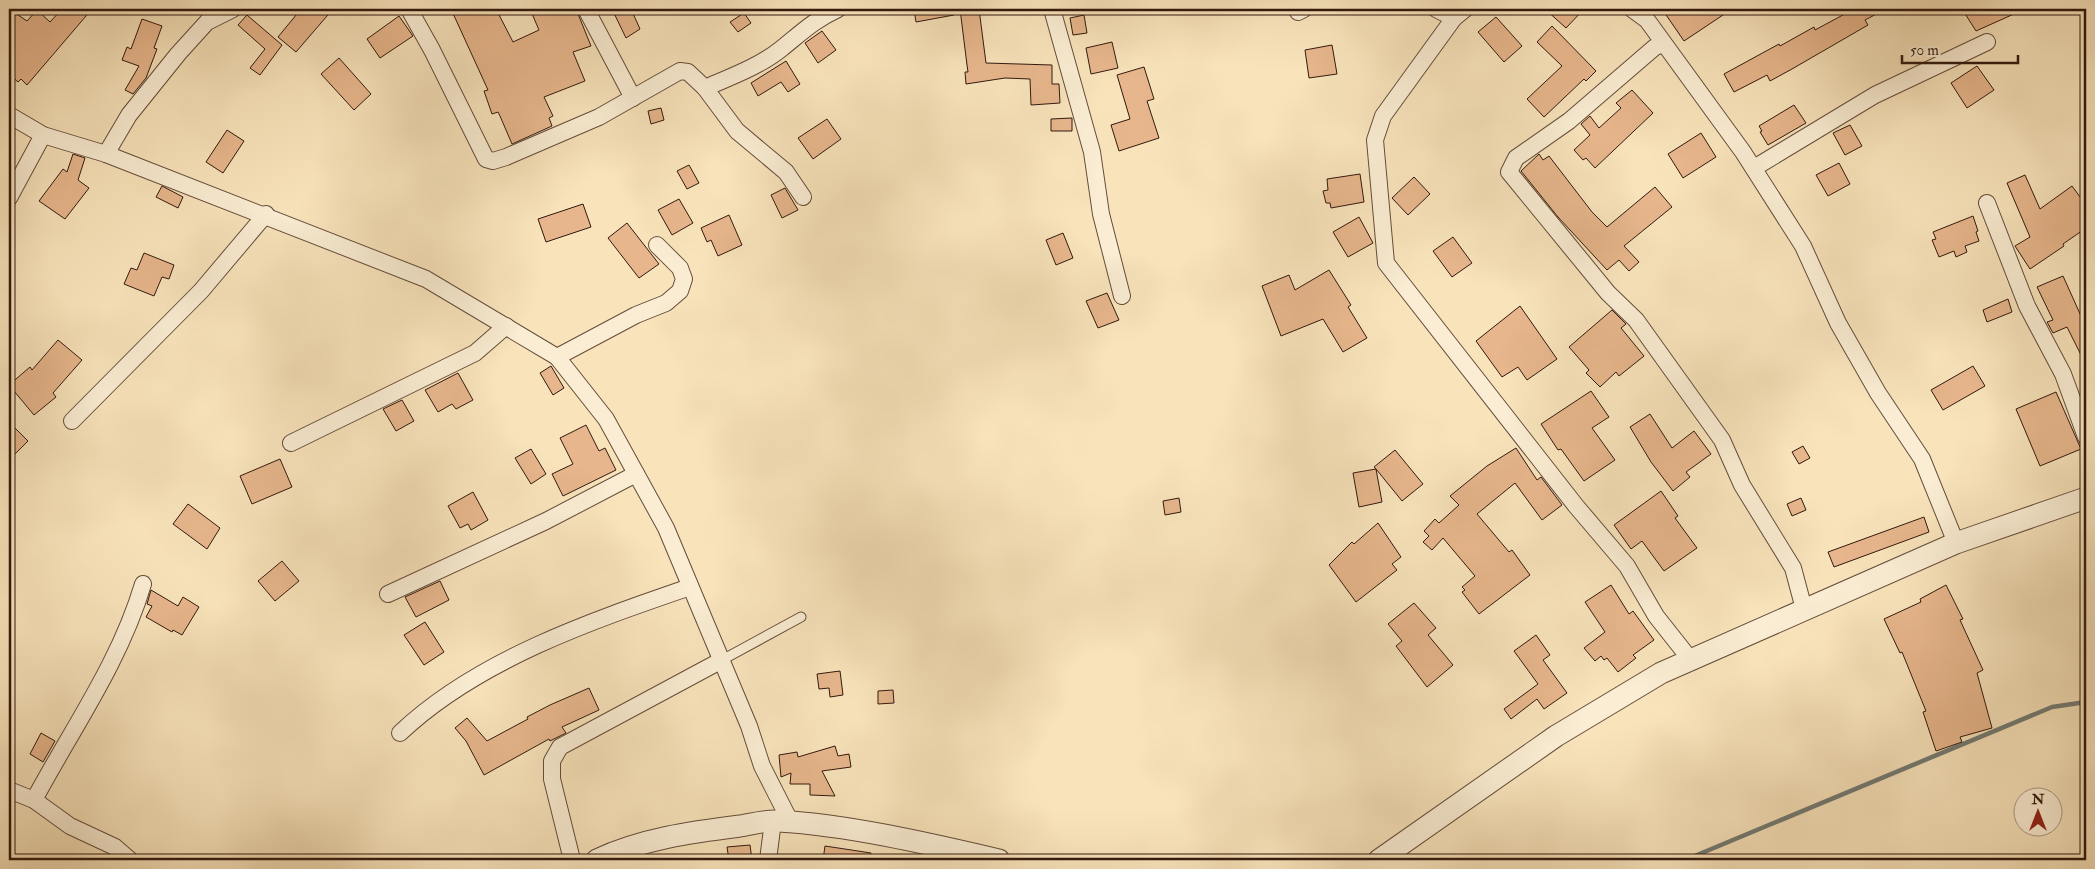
<svg xmlns="http://www.w3.org/2000/svg" width="2095" height="869" font-family="'IM FELL Double Pica',serif">
<style>
.lines{fill:none;stroke-linecap:round;stroke-linejoin:round}
.stream{stroke:#737b73;stroke-width:4.5}
.building{fill:#e7b68c;stroke:#32190f}
.service-casing{stroke:#644c3a;stroke-width:11}
.minor-casing{stroke:#644c3a;stroke-width:18}
.tertiary-casing{stroke:#644c3a;stroke-width:23}
.service{stroke:#faedd3;stroke-width:9}
.minor{stroke:#faedd3;stroke-width:16}
.tertiary{stroke:#faedd3;stroke-width:21}
</style>
<rect width="100%" height="100%" fill="#f8e3bb"/>
<filter id="stains"><feTurbulence type="fractalNoise" baseFrequency=".004" numOctaves="4"/><feColorMatrix values="0 0 0 0 .2 0 0 0 0 .09 0 0 0 0 .02 0 0 0 .5 -.17"/></filter>
<radialGradient id="worn" r=".72"><stop offset=".6" stop-color="#630" stop-opacity="0"/><stop offset="1" stop-color="#630" stop-opacity=".3"/></radialGradient>
<g class="lines">
<!-- stream -->
<polyline class="stream" points="1685,860 2052,707 2086,702"/>
</g>
<!-- building -->
<g class="building">
<polygon points="9,9 27,21 37,10 50,22 62,9 92,9 27,85 21,79 18,82 9,74"/>
<polygon points="301,9 333,9 296,52 278,37"/>
<polygon points="451,9 496,9 513,42 539,30 530,9 576,9 591,46 573,52 585,81 544,97 553,116 549,118 552,126 512,144 500,116 498,112 492,114 484,91 488,90"/>
<polygon points="612,9 631,9 640,29 626,38"/>
<polygon points="914,9 953,9 954,15 916,22"/>
<polygon points="960,9 979,9 986,63 1052,65 1052,84 1059,84 1060,103 1031,105 1030,79 1005,78 966,84 965,72 968,72 967,65"/>
<polygon points="1545,9 1584,9 1566,28"/>
<polygon points="1662,9 1732,9 1684,41"/>
<polygon points="1854,9 1886,9 1865,20 1868,25 1792,69 1770,81 1767,75 1734,92 1724,74 1779,44 1780,46 1814,27 1815,30"/>
<polygon points="1971,9 2025,9 1976,31 1964,12"/>
<polygon points="744,13 751,23 738,32 730,22"/>
<polygon points="247,15 282,45 260,75 250,68 265,49 238,25"/>
<polygon points="1084,15 1087,33 1073,35 1070,18"/>
<polygon points="399,16 413,36 380,58 367,39"/>
<polygon points="1496,17 1522,46 1504,62 1478,32"/>
<polygon points="142,19 162,26 154,48 157,49 146,78 133,94 125,90 139,66 122,60 127,47 131,49"/>
<polygon points="1552,26 1596,71 1586,81 1584,79 1544,117 1527,99 1562,66 1537,42"/>
<polygon points="822,31 836,50 818,63 805,43"/>
<polygon points="1112,42 1118,68 1091,74 1086,48"/>
<polygon points="1332,45 1337,74 1309,78 1305,50"/>
<polygon points="339,58 371,94 354,110 321,74"/>
<polygon points="786,61 800,84 788,92 781,82 758,96 751,83"/>
<polygon points="1977,66 1994,90 1967,108 1951,83"/>
<polygon points="1144,67 1154,99 1147,101 1159,138 1119,151 1111,125 1130,119 1117,75"/>
<polygon points="1632,90 1653,113 1595,168 1586,158 1583,160 1574,150 1590,135 1581,124 1590,116 1599,128 1621,108 1616,103"/>
<polygon points="1794,105 1806,123 1768,145 1760,132 1762,131 1759,126"/>
<polygon points="661,108 664,120 651,124 648,111"/>
<polygon points="1072,118 1072,131 1051,131 1051,119"/>
<polygon points="827,119 841,139 813,159 798,138"/>
<polygon points="1850,125 1862,146 1845,155 1833,133"/>
<polygon points="227,130 244,141 223,173 206,162"/>
<polygon points="1701,133 1716,157 1683,178 1668,154"/>
<polygon points="73,154 85,158 78,180 89,188 65,219 39,201 63,169 67,172"/>
<polygon points="1539,154 1543,160 1549,156 1592,212 1607,227 1655,187 1672,207 1624,246 1639,262 1629,271 1619,260 1607,270 1558,217 1521,171"/>
<polygon points="1839,163 1850,184 1828,196 1816,175"/>
<polygon points="689,165 699,183 687,189 677,171"/>
<polygon points="1360,174 1364,202 1331,208 1330,203 1326,203 1323,191 1328,190 1327,179"/>
<polygon points="2025,175 2040,209 2072,186 2086,205 2086,228 2063,244 2064,246 2030,269 2015,246 2030,237 2007,183"/>
<polygon points="1414,177 1430,194 1408,215 1392,198"/>
<polygon points="162,186 183,197 178,208 156,197"/>
<polygon points="785,188 798,210 782,218 771,195"/>
<polygon points="679,199 693,223 672,235 658,210"/>
<polygon points="583,204 591,227 546,242 538,219"/>
<polygon points="729,215 742,245 718,256 711,240 707,242 701,228"/>
<polygon points="1973,216 1978,231 1976,232 1979,241 1965,246 1967,252 1956,257 1954,251 1939,257 1932,240 1936,239 1933,232"/>
<polygon points="1359,217 1373,243 1348,257 1333,232"/>
<polygon points="627,223 659,264 639,278 608,238"/>
<polygon points="1063,233 1073,258 1056,265 1046,240"/>
<polygon points="1453,237 1472,263 1452,277 1433,251"/>
<polygon points="144,253 174,265 169,279 162,277 154,296 124,284 131,268 137,270"/>
<polygon points="1329,270 1351,305 1348,307 1367,338 1343,352 1323,319 1281,336 1262,286 1289,275 1295,290"/>
<polygon points="2063,276 2086,327 2086,365 2067,327 2053,333 2047,322 2053,320 2037,287"/>
<polygon points="1107,293 1119,320 1098,328 1086,301"/>
<polygon points="2008,299 2012,312 1987,322 1983,310"/>
<polygon points="1520,306 1557,359 1527,380 1518,367 1502,377 1476,341"/>
<polygon points="1612,310 1626,324 1621,328 1644,356 1619,376 1616,372 1600,387 1586,373 1589,370 1569,347"/>
<polygon points="58,340 82,360 53,393 56,397 34,415 9,385 30,367 32,370"/>
<polygon points="551,366 564,388 553,395 540,373"/>
<polygon points="1973,366 1985,386 1943,410 1931,390"/>
<polygon points="458,373 473,400 456,409 452,404 438,412 425,390"/>
<polygon points="1591,391 1609,417 1592,428 1615,460 1584,481 1561,449 1558,450 1541,424"/>
<polygon points="2056,392 2081,449 2040,466 2016,409"/>
<polygon points="402,400 414,421 396,431 383,409"/>
<polygon points="1650,414 1672,448 1694,431 1711,454 1686,472 1690,477 1673,491 1651,462 1630,427"/>
<polygon points="9,422 28,441 9,460"/>
<polygon points="586,425 599,451 605,448 616,470 563,496 552,474 573,464 560,438"/>
<polygon points="1803,446 1810,458 1799,464 1792,452"/>
<polygon points="1516,448 1537,480 1541,477 1562,505 1542,520 1515,483 1477,514 1509,552 1512,550 1530,575 1479,614 1462,592 1465,590 1462,587 1475,576 1443,538 1432,550 1423,542 1429,536 1424,531 1435,519 1439,523 1459,505 1450,496 1487,466"/>
<polygon points="531,449 546,474 531,484 515,458"/>
<polygon points="1395,450 1423,484 1402,501 1376,469 1382,502 1359,507 1353,473 1376,469 1374,467"/>
<polygon points="280,459 292,487 252,504 240,476"/>
<polygon points="1661,491 1678,516 1675,518 1697,548 1664,571 1642,541 1631,549 1614,525"/>
<polygon points="473,492 488,520 471,530 468,524 460,528 448,506"/>
<polygon points="1179,498 1181,512 1165,515 1163,501"/>
<polygon points="1801,498 1806,510 1792,516 1787,504"/>
<polygon points="188,504 220,528 207,549 173,524"/>
<polygon points="1924,517 1929,532 1834,567 1828,552"/>
<polygon points="1378,523 1401,557 1392,564 1397,570 1356,602 1329,565 1352,542 1354,544"/>
<polygon points="282,561 299,581 275,601 258,581"/>
<polygon points="440,581 449,600 416,617 405,597"/>
<polygon points="1611,585 1629,614 1633,611 1654,640 1633,655 1636,658 1618,672 1607,658 1604,660 1601,656 1595,661 1584,648 1605,632 1585,602"/>
<polygon points="1946,585 1963,619 1960,620 1983,670 1977,673 1992,728 1960,737 1962,742 1936,751 1923,712 1926,711 1902,652 1900,653 1884,619 1921,602 1920,599"/>
<polygon points="151,590 178,606 183,597 199,607 182,635 173,630 172,632 146,617 152,606 147,604"/>
<polygon points="1414,603 1436,628 1428,635 1453,665 1427,687 1396,646 1402,641 1388,624"/>
<polygon points="425,622 444,652 424,665 404,635"/>
<polygon points="1536,635 1550,655 1543,660 1567,693 1544,709 1537,699 1511,719 1504,709 1538,684 1514,651"/>
<polygon points="840,671 843,695 830,697 829,688 819,689 817,674"/>
<polygon points="589,688 599,710 562,727 566,733 550,741 549,739 484,775 466,741 455,728 467,718 487,741 528,719 527,717 550,705"/>
<polygon points="893,690 894,703 878,704 878,691"/>
<polygon points="41,733 55,741 43,762 30,754"/>
<polygon points="835,746 838,756 849,754 851,767 822,771 835,796 810,795 810,784 790,784 791,773 781,777 779,755 797,752 798,757"/>
<polygon points="750,845 752,860 729,860 727,847"/>
<polygon points="825,846 871,853 870,860 823,860"/>
</g>
<g class="lines">
<!-- service casing -->
<g class="service-casing">
<polyline id="service" points="722,660 801,617"/>
</g>
<!-- minor casing -->
<g class="minor-casing">
<g id="minor">
<polyline points="409,9 432,50 486,159 493,161 506,157 599,117 680,71 688,72 705,88 737,131 786,172 803,197"/>
<polyline points="586,9 633,98"/>
<polyline points="1052,9 1092,152 1101,214 1122,296"/>
<polyline points="1436,9 1454,18"/>
<polyline points="1465,9 1454,18 1383,116 1375,140 1386,263 1576,506 1627,566 1656,616 1690,659"/>
<polyline points="1632,9 1647,20 1743,152 1803,246 1838,323 1878,393 1922,459 1956,543"/>
<polyline points="1298,12 1304,9"/>
<polyline points="1664,44 1655,47 1569,121 1516,158 1509,172 1608,293 1636,320 1722,440 1742,485 1793,568 1804,609"/>
<path d="M705,88c25,-11 55,-22 76,-39 20,-16 33,-29 57,-40"/>
<polyline points="9,115 43,135 106,154 426,279 557,357 606,419 666,528 749,726 762,766 791,823"/>
<polyline points="106,154 129,115 178,54 207,22 233,9"/>
<polyline points="1754,168 1875,95 1987,42"/>
<polyline points="9,198 43,135"/>
<polyline points="1987,203 2027,306 2063,374 2086,437"/>
<polyline points="557,357 636,315 666,303 680,291 684,279 680,268 657,245"/>
<polyline points="72,421 201,291 266,214"/>
<polyline points="291,443 475,353 506,326"/>
<polyline points="388,594 546,521 636,474"/>
<path d="M400,733c77,-73 191,-112 290,-146"/>
<polyline points="9,790 34,800 70,826 115,847 130,860"/>
<path d="M34,800c38,-71 86,-138 109,-216"/>
<polyline points="572,860 552,779 552,761 560,747 722,660"/>
<polyline points="768,860 773,821"/>
</g>
</g>
<!-- tertiary casing -->
<g class="tertiary-casing">
<g id="tertiary">
<path d="M597,860c44,-21 95,-28 143,-34 12,-2 26,-6 38,-5 71,4 152,23 221,39"/>
<polyline points="1379,860 1556,736 1661,673 1956,543 2086,498"/>
</g>
</g>
<!-- service -->
<use href="#service" class="service"/>
<!-- minor -->
<use href="#minor" class="minor"/>
<!-- tertiary -->
<use href="#tertiary" class="tertiary"/>
</g>
<!-- margin -->
<rect width="2095" height="869" fill="none" stroke="#f8e3bb" stroke-width="30"/>
<rect x="10" y="10" width="2075" height="849" fill="none" stroke="#32190f" stroke-width="2.5"/>
<rect x="15" y="15" width="2065" height="839" fill="none" stroke="#32190f"/>
<!-- north arrow -->
<g transform="translate(2038 812)"><circle r="24" fill="#faedd3" stroke="#aa9885"/>
<path d="M0-4L9 19L0 12L-9 19Z" fill="#8f2418"/>
<text y="-8" font-size="14" font-weight="bold" text-anchor="middle" fill="#32190f">N</text>
</g>
<!-- scale -->
<path d="M1902 55v8h116v-8" fill="none" stroke="#32190f" stroke-width="2.5"/>
<text x="1910" y="55" font-size="15" fill="#32190f" stroke="#faedd3" stroke-width="4" paint-order="stroke">50 m</text>
<rect width="100%" height="100%" filter="url(#stains)"/>
<rect width="100%" height="100%" fill="url(#worn)"/>
</svg>
